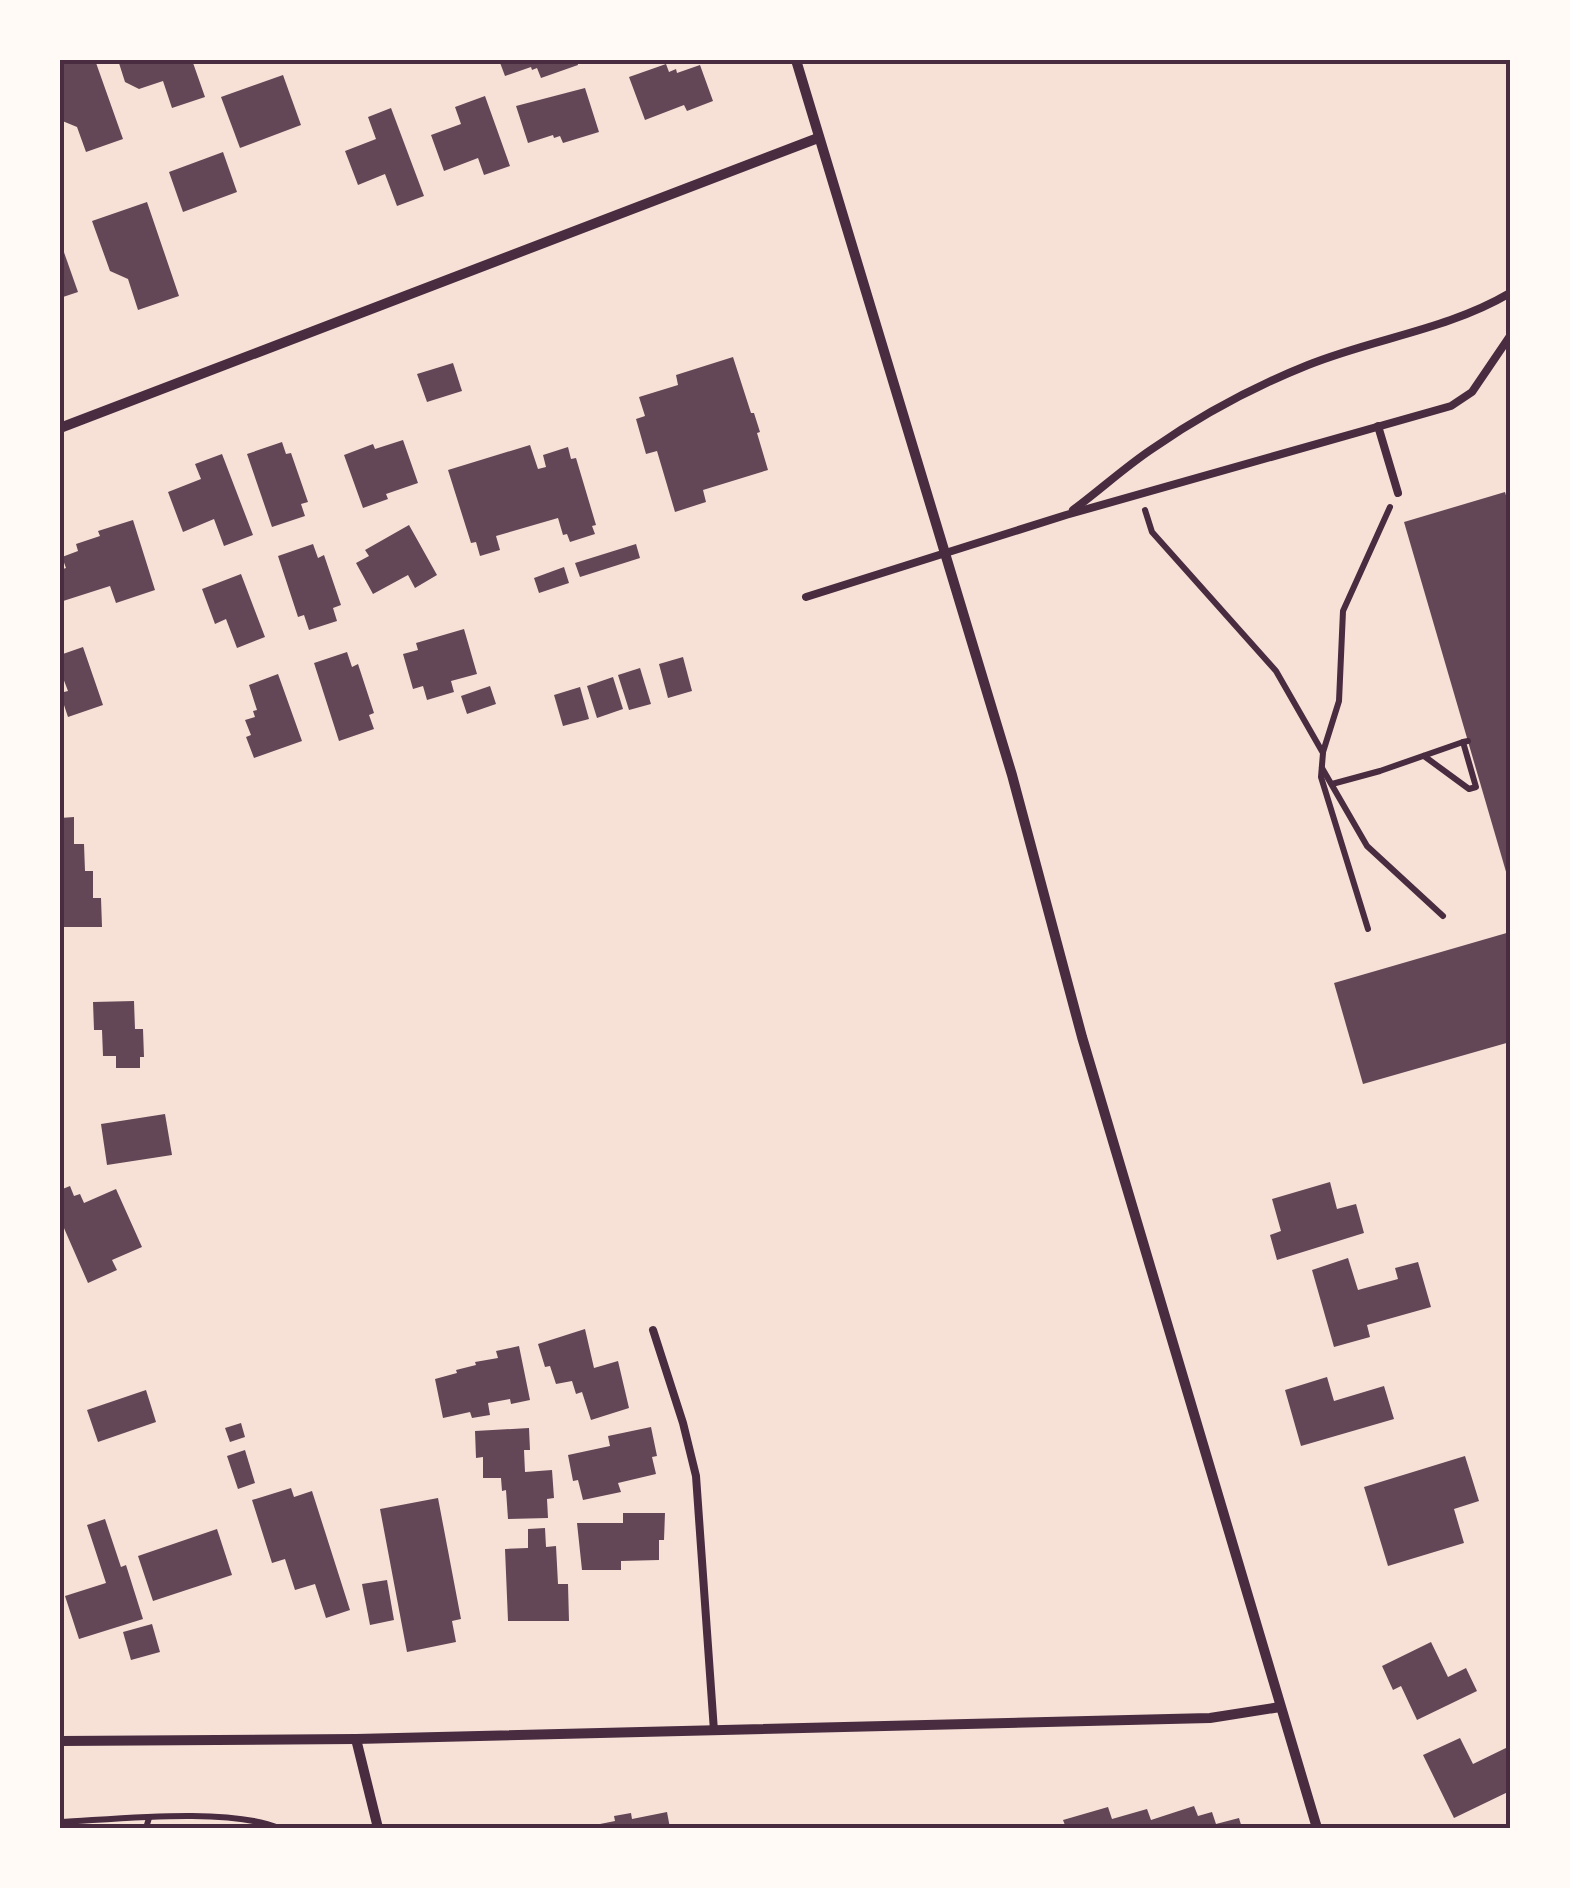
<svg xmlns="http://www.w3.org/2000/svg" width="1570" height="1888" font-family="'Fira Sans Condensed',sans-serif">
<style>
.building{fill:#644757}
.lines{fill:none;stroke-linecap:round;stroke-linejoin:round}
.path{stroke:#4a2c40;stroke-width:6}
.service{stroke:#4a2c40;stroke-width:8}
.minor{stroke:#4a2c40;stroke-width:10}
.neatline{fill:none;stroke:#4a2c40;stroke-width:4}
</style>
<rect width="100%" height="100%" fill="#f7e1d7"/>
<!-- building -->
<g class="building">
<polygon points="62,60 95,60 123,139 86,152 77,127 60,120"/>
<polygon points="118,60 192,60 205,97 172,108 163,81 139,89 125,82"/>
<polygon points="499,60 577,60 578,65 541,78 537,68 532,70 531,67 505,76"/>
<polygon points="666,64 669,72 676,69 677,73 700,65 713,101 687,111 684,105 645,120 629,77"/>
<polygon points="283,75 301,125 240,148 221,97"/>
<polygon points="585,88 599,132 563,143 560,136 554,138 553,135 528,143 516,106"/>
<polygon points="485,96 510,166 484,175 478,158 444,171 431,135 461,124 455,107"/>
<polygon points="391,108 424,196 397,206 385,174 358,185 345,151 376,139 368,117"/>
<polygon points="223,152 237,192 183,212 169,172"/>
<polygon points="147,202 179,296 138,310 128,279 110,271 92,221"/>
<polygon points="60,241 78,292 60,298"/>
<polygon points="733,357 751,413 754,413 760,432 757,433 768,470 703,490 706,502 675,512 657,451 646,454 636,419 645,416 639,397 678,385 676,375"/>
<polygon points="453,363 462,391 427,402 417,374"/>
<polygon points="403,440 418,483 386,494 388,499 363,508 344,455 373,444 375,449"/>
<polygon points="282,442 286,454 291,453 308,502 301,504 305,516 272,527 247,454"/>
<polygon points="530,445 538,469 546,467 543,455 568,447 571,459 576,458 596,525 592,526 595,534 570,542 567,534 563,535 558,518 496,536 500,550 480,556 476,542 471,543 448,470"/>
<polygon points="222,454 253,535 224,546 214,519 183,532 168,492 201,479 195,464"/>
<polygon points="1505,492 1510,509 1509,882 1404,522"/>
<polygon points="133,520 155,590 116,603 110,586 60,602 60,570 66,568 62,557 78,551 76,544 100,536 98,531"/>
<polygon points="409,525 437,575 415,588 408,575 373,594 356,563 369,556 365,550"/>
<polygon points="313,544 318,558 324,555 341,605 333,608 337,621 309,630 304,615 298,617 278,556"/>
<polygon points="636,544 640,558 580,577 575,563"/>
<polygon points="564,567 569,583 539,593 534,578"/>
<polygon points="241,574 265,637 237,648 226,619 215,624 202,589"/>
<polygon points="464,629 477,674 451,681 454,692 427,700 423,686 413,689 403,654 418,650 416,643"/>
<polygon points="83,647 103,705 68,717 60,693 68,691 60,670 60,655"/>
<polygon points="347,652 352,667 358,664 374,713 369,715 374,729 339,741 314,663"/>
<polygon points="683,657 692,691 668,698 659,664"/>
<polygon points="640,668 651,704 629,710 618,675"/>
<polygon points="278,674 302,741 254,758 246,737 251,735 245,720 255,717 253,711 257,710 249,685"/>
<polygon points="613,677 623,709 597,718 587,686"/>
<polygon points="490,686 496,704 467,714 461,696"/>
<polygon points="580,687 589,719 563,726 554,695"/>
<polygon points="74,817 74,844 84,844 85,871 93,871 93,898 101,898 102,927 60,927 60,818"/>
<polygon points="1510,932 1510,1042 1363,1084 1334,983"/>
<polygon points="134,1001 135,1029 143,1029 144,1057 140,1057 140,1068 116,1068 116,1056 103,1056 102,1030 94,1030 93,1002"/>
<polygon points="165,1114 172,1155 107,1165 101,1124"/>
<polygon points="1330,1182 1337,1209 1356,1204 1364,1233 1277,1260 1270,1235 1281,1231 1272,1199"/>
<polygon points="70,1186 74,1196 80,1194 84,1203 116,1189 142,1247 112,1260 117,1270 88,1283 60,1219 60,1190"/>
<polygon points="1348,1258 1358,1290 1398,1279 1395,1268 1418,1262 1431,1307 1367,1325 1370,1337 1334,1347 1312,1270"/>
<polygon points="585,1329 594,1368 618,1361 629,1408 591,1420 582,1392 576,1394 572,1381 556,1384 550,1366 545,1367 538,1344"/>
<polygon points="519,1346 530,1400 511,1404 510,1399 488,1403 490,1415 472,1418 470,1412 443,1418 435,1379 457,1373 456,1370 476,1365 475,1362 498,1358 496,1351"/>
<polygon points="1327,1377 1334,1401 1384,1386 1394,1419 1301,1446 1285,1390"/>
<polygon points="146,1390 156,1422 98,1442 87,1410"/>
<polygon points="241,1423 245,1437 230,1442 225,1428"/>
<polygon points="651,1427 657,1456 652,1457 656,1474 618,1483 621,1492 583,1500 578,1480 573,1481 568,1455 610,1446 608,1436"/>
<polygon points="529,1428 530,1450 524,1450 525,1472 552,1470 554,1498 547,1499 548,1518 508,1519 506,1490 502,1491 501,1478 483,1478 483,1457 476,1458 475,1431"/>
<polygon points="245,1450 255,1483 238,1489 227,1456"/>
<polygon points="1465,1456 1479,1501 1454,1509 1464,1543 1388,1566 1364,1487"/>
<polygon points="291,1488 294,1497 312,1491 350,1610 326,1618 315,1584 295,1590 285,1559 272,1563 252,1500"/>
<polygon points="438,1498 461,1619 452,1621 456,1642 407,1652 380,1509"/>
<polygon points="623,1513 665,1513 664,1540 659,1540 659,1560 621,1561 621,1570 582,1570 577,1523 623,1523"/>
<polygon points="105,1519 121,1567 126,1565 143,1619 79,1639 65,1596 106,1583 87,1525"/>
<polygon points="545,1528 546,1547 556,1546 558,1584 568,1584 569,1621 508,1621 505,1549 528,1548 528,1529"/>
<polygon points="217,1529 232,1575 153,1601 138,1556"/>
<polygon points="387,1580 394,1620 370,1625 362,1584"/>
<polygon points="152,1624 160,1652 131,1660 123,1632"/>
<polygon points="1431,1642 1448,1677 1466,1668 1477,1691 1417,1720 1401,1686 1393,1690 1382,1666"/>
<polygon points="1460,1738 1473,1764 1510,1746 1510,1791 1454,1818 1423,1755"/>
<polygon points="1194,1806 1198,1816 1212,1812 1216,1824 1239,1818 1242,1828 1066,1828 1063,1820 1108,1807 1112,1819 1147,1809 1151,1820"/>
<polygon points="667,1812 670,1828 596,1828 600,1824 615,1821 614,1816 631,1813 632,1819"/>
</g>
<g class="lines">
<!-- path -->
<g class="path">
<polyline points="1145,510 1152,532 1276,671 1323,753 1321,777 1368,929"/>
<polyline points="1323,752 1339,701 1343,611 1390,507"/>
<polyline points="1424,756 1469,789 1476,787 1463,742 1468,741"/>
<polyline points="1322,768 1367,846 1443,916"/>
<polyline points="1332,784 1380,771 1463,742"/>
<path d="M60,1822c59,-3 167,-15 219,6"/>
<polyline points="146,1828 149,1818"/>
</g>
<!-- service -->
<g class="service">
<polyline points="1378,426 1398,493"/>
<path d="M1073,510c27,-20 52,-43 79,-61 49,-34 101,-62 156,-84 67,-27 139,-35 202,-72"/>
<polyline points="806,597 1066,515 1451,406 1472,392 1510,336"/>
<polyline points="653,1330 683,1423 696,1476 714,1731"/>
</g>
<!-- minor -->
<g class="minor">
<polyline points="796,60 1012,775 1082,1037 1317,1828"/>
<polyline points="60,428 818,138"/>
<polyline points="356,1739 378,1828"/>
<polyline points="60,1741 356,1739 1210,1718 1280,1707"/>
</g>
</g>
<!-- border -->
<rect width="1570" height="1888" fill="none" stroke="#fffaf5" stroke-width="125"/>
<rect x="62" y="62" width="1446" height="1764" class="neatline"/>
</svg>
